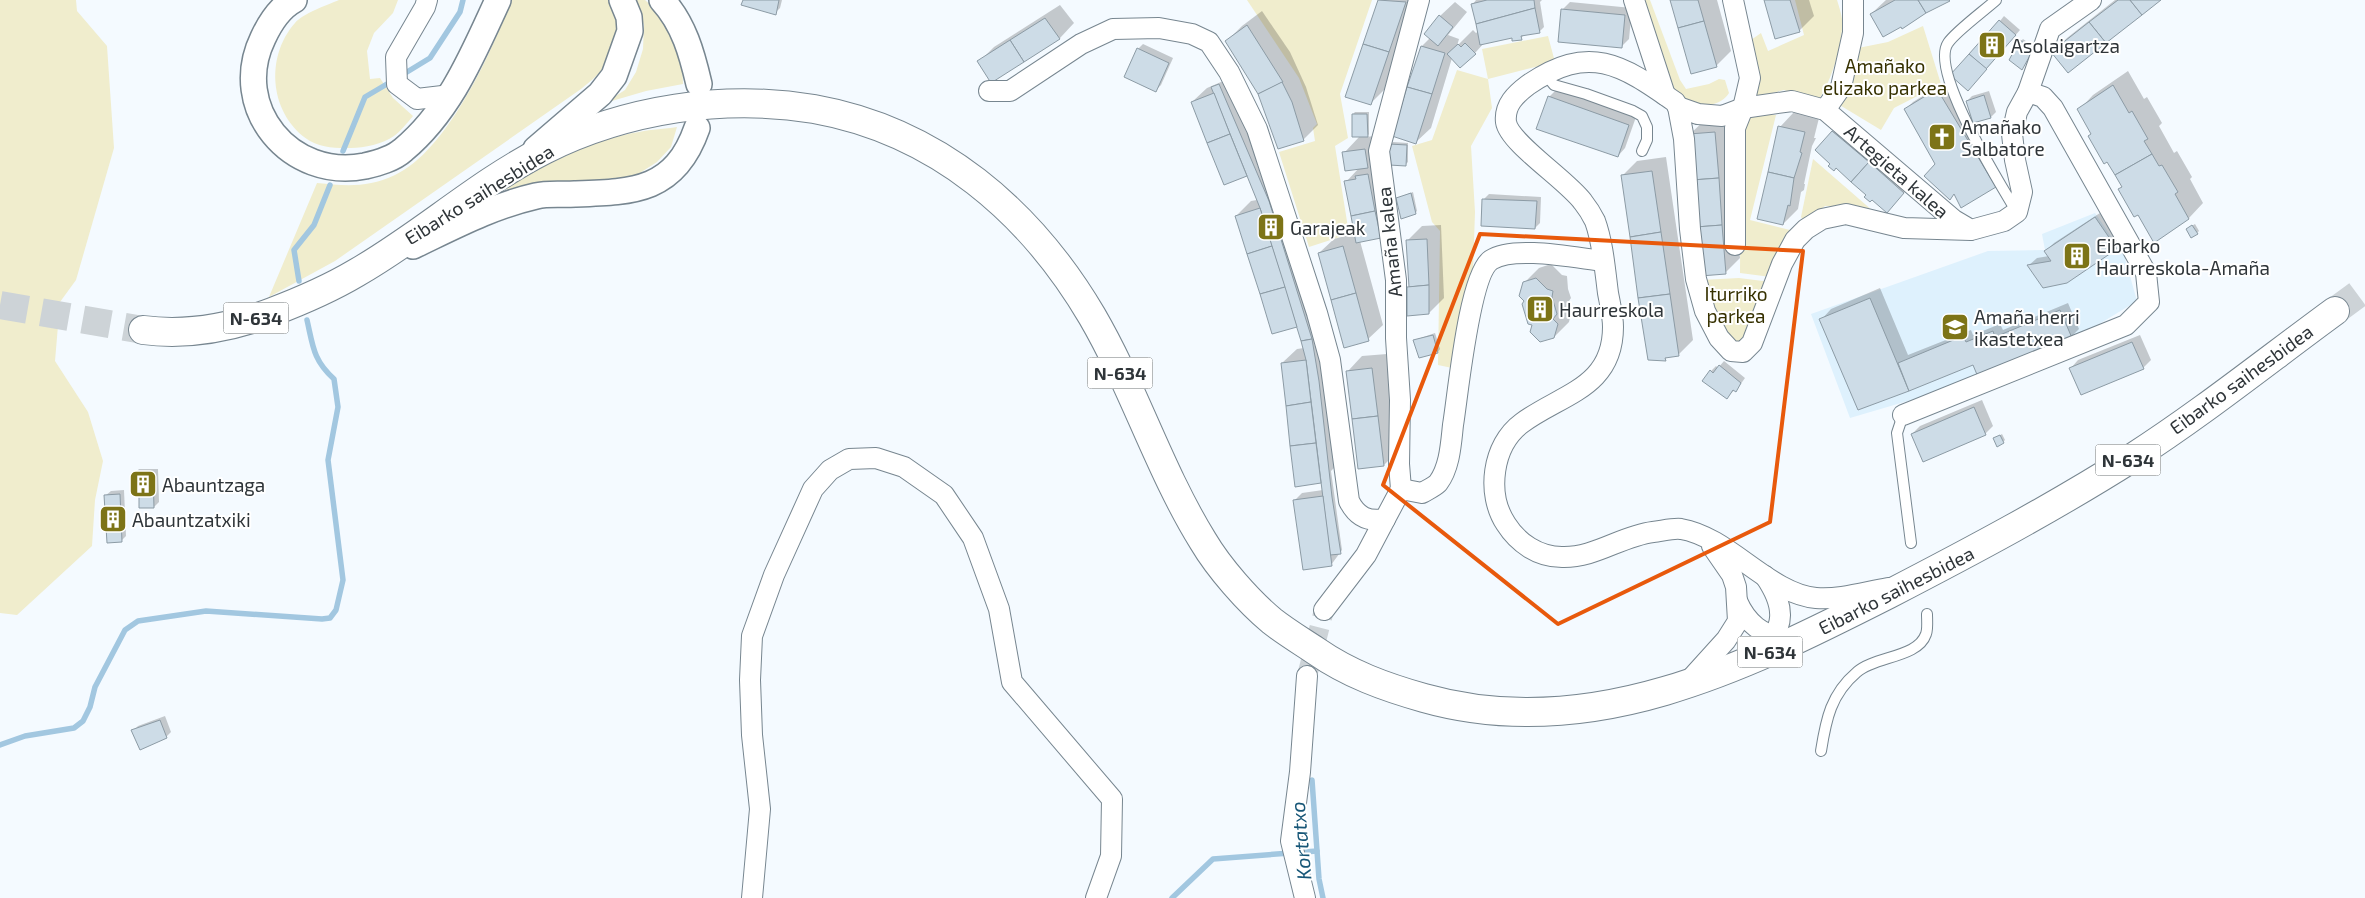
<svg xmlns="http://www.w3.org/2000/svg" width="2365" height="898" font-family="'Exo 2',sans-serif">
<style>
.built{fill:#def1fd}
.green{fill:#f0edcd}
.shadow{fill:#0003}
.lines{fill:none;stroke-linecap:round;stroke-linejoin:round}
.stream{stroke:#a2c7e0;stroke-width:5.5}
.building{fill:#cddce7;stroke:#8c9ba5}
.minor-tunnel{stroke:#cdd3d7;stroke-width:20;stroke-dasharray:20 10;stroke-linecap:butt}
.trunk-tunnel{stroke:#cdd3d7;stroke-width:28;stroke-dasharray:28 14;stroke-linecap:butt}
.service-casing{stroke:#778690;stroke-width:12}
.minor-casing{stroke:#778690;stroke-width:22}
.tertiary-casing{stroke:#778690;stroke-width:28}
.trunk-casing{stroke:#778690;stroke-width:30}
.service{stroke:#fff;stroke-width:10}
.minor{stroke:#fff;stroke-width:20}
.tertiary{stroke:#fff;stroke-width:25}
.trunk{stroke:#fff;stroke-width:28}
.marked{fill:none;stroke:#e8590c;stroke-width:4;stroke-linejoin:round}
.labels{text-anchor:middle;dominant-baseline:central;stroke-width:4;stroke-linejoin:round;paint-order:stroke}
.shield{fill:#fff;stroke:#6d7274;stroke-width:1}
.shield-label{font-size:18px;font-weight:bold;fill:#2f3539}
.poi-label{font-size:19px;fill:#2f3539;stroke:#fff;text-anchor:start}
.park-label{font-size:19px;fill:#363100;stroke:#fff}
.street-label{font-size:19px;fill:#2f3539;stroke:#fff}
.water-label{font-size:20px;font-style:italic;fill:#165677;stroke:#fff}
</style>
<rect width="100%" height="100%" fill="#f4faff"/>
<!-- built -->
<polygon class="built" points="2095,213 2124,255 2137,301 2073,340 1979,380 1850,418 1811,314 1988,251 2045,250 2042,234"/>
<!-- green -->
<g class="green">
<polygon points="0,0 76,0 77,11 107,46 114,148 76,280 60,302 55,361 88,412 103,461 95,500 92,546 17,615 0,613"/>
<path d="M339,0h59l-5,13 -19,20 -7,18 3,28 10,-1 13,20 20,18c-6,7 -12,15 -19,20 -11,8 -30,12 -43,12 -14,0 -29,0 -41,-7 -40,-25 -46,-83 -15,-118 7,-9 32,-18 44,-23z"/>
<path d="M511,0h98c14,20 8,52 -7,70 -6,7 -14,13 -21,19l-246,172 -66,36 48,-114c29,3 50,5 78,-8 52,-24 97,-123 116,-175z"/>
<path d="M635,0h10c25,21 38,52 38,84l-37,7 -41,12 20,-13 11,-18 7,-23 1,-24z"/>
<polygon points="1247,0 1372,0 1340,94 1348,138 1335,146 1349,234 1309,247 1279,152 1315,141 1313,128 1317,124 1299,78"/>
<path d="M1639,0h11l30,80 6,9 23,-5 10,-5 6,1 4,13c-9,14 -24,12 -40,13l-18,-17z"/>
<path d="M1795,0h42c2,6 4,13 5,19 2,22 -11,65 -25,83l-33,-12 -31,8 -2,-58 10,-7 7,18 36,-16z"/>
<polygon points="1923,26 1941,84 1894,108 1881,130 1838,104 1858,48 1888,42"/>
<polygon points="1548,36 1555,62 1488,79 1492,108 1471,146 1475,212 1473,271 1457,369 1438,365 1440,231 1432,222 1412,146 1432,140 1457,70 1488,79 1482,49"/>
<polygon points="1749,115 1776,115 1750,220 1794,231 1771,277 1740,273 1741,133"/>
<path d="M677,127l-6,20 -14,15 -22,14 -134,14c43,-24 88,-50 138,-58 13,-3 26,-3 38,-5z"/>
<polygon points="1813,159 1881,218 1855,206 1825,206 1804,222 1801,217"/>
<polygon points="1739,278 1771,282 1741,349 1723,336 1701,280"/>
</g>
<!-- shadow -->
<g class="shadow">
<polygon points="744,0 782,0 780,8 775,13"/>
<polygon points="1379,0 1415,0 1385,89 1370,104 1347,96"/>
<polygon points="1476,0 1542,0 1540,2 1544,27 1539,32 1525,34 1521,38 1513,37 1485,42 1475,53 1452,58 1431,128 1416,142 1393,135 1422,46 1430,38 1440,16 1455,2 1467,12 1448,35 1459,39 1457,46 1473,30 1476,33 1479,31 1473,4"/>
<polygon points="1671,0 1717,0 1731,51 1717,65 1692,72"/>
<polygon points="1765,0 1809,0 1814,16 1799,31"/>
<polygon points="1886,0 1947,0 1871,14"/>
<polygon points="2115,0 2159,0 2052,53 2067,38"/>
<polygon points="1570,2 1632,8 1629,39 1622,46 1562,10"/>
<polygon points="1060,5 1074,23 1060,38 991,81 979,62 994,47"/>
<polygon points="1262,11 1290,52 1306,87 1318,125 1303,140 1263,102 1227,41 1242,26"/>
<polygon points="2004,16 2020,30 1973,84 2000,21"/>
<polygon points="2023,39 2034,47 2024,66 2021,41"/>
<polygon points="1143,44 1173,58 1161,85 1156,90 1138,49"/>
<polygon points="2128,71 2144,99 2147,97 2162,123 2159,126 2174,153 2177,151 2192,177 2190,179 2203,203 2189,218 2154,241 2079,110 2093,95"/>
<polygon points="1228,79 1261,160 1257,164 1311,311 1307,315 1315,346 1320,346 1335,467 1331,471 1342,550 1331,565 1294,501 1302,493 1323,490 1322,480 1320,482 1282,363 1297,349 1304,348 1297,326 1236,216 1251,201 1257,200 1247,174 1225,183 1192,102 1207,88"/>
<polygon points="1945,82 2003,179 1995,186 1936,164 1905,110 1913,102"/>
<polygon points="1557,89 1636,117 1625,148 1618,156 1549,97"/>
<polygon points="1989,91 1996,112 1991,117 1967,101 1972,96"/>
<polygon points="1355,112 1369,112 1369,134 1367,137 1380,135 1380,237 1360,241 1383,325 1368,339 1319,253 1334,239 1356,233 1346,182 1359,168 1344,153 1360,136 1353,114"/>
<polygon points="1794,112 1819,118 1814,138 1816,138 1812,146 1804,184 1805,184 1804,190 1801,192 1798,209 1783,224 1780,127"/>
<polygon points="1847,117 1918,178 1887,211 1817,150"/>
<polygon points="1729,118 1740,258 1725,273 1690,134 1705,120"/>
<polygon points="1393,142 1408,143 1408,162 1406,164 1391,144"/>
<polygon points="1666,157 1693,340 1678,355 1669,356 1665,359 1622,176 1637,161"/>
<polygon points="1413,192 1417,211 1415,213 1397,198"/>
<polygon points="1489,194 1541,197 1540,223 1535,228 1484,199"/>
<polygon points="2103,211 2124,240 2116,248 2067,282 2029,265 2037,258 2049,256 2046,251 2054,243"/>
<polygon points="2195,224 2199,231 2197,233 2190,227"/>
<polygon points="1441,225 1444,298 1429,313 1407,241 1422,226"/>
<polygon points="1551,264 1562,275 1567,276 1568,289 1571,298 1567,304 1572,309 1569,322 1554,337 1533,324 1526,301 1524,283 1539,268"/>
<polygon points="1880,288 1908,355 1971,330 1973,335 2000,324 2003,330 2068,303 2079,329 2071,337 1973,363 1858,408 1821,320 1831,309"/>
<polygon points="1435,333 1440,349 1438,352 1415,340"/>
<polygon points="2140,335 2151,360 2143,368 2071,368 2078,360"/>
<polygon points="1387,354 1399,450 1384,465 1348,371 1362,356"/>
<polygon points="1724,361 1745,378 1740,385 1727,397 1711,371 1716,366 1718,368"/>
<polygon points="1982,400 1993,426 1985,434 1912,434 1920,426"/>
<polygon points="2002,434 2005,440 2003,442 1994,439"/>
<polygon points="139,469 158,469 159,502 154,507 134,474"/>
<polygon points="124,490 126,536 121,541 105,496 111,491"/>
<polygon points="165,716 171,732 166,737 133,731 138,726"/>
</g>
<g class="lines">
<!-- stream -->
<g class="stream">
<polyline points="407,72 430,58 460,12 463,0"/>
<polyline points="343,151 365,97 387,84"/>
<polyline points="299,281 294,250 314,225 330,185"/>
<path d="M0,745l25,-9 49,-8 9,-7 7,-14 5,-20 30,-57 13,-9 68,-10 116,8 8,-1 6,-8 7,-30 -15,-120 10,-53 -4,-28c-21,-19 -21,-33 -27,-59"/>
<polyline points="1312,780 1319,879 1323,898"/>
<polyline points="1172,898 1213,859 1317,851"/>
</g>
</g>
<!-- building -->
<g class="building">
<polygon points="743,0 779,0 776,15 741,5"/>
<polygon points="1378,0 1406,2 1389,52 1363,44"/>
<polygon points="1487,0 1534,0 1535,8 1476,24 1471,4"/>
<polygon points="1670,0 1698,0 1704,21 1678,28"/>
<polygon points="1764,0 1790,0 1800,32 1775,39"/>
<polygon points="1895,0 1918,0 1926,13 1902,29 1901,27 1883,37 1870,14"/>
<polygon points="1918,0 1949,0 1950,1 1926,13"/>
<polygon points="2118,0 2130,0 2142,15 2106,43 2089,22"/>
<polygon points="2130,0 2161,0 2142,15"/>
<polygon points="1535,8 1540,33 1521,36 1522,40 1512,41 1512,38 1480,45 1476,24"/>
<polygon points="1561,9 1625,15 1622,48 1558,42"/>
<polygon points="1439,15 1453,27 1438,46 1424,34"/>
<polygon points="1045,18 1060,39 1024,62 1010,40"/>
<polygon points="1999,20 2016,35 1986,69 1969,54"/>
<polygon points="1704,21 1717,67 1691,74 1678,28"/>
<polygon points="2089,22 2106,43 2068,73 2051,52"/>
<polygon points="1247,25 1283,82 1258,94 1225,41"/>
<polygon points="1010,40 1024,62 991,83 977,61"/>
<polygon points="2020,40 2033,50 2022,70 2009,60"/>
<polygon points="1465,43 1476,54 1460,68 1447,54 1458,44 1461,47"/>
<polygon points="1363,44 1389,52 1371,105 1345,97"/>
<polygon points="1421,46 1445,53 1432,94 1407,87"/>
<polygon points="1137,48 1169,63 1156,92 1124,77"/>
<polygon points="1969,54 1987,69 1968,91 1950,75"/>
<polygon points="1282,82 1292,102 1304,141 1278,149 1258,94"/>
<polygon points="1219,84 1269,201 1312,339 1301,341 1260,208 1211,87"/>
<polygon points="2113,85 2129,113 2132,111 2148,139 2144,141 2152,154 2115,175 2107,162 2104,164 2088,136 2091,134 2077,109"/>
<polygon points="1407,87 1432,94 1416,144 1392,136"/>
<polygon points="1937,89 1996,187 1961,208 1954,194 1950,200 1924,176 1935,164 1904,109"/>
<polygon points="1214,93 1230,134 1207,143 1191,102"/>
<polygon points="1984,95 1991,118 1973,123 1966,101"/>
<polygon points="1548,96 1629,125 1618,157 1536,129"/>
<polygon points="1352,114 1367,114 1368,137 1352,137"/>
<polygon points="1778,126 1805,132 1800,152 1802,153 1794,178 1768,172"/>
<polygon points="1832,131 1869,162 1851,182 1836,168 1834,171 1828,166 1830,164 1815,150"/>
<polygon points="1715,132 1719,178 1692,180 1689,134"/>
<polygon points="1230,134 1247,176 1224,185 1207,143"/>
<polygon points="1389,144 1407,145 1406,166 1389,165"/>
<polygon points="1365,149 1368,168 1345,171 1342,152"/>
<polygon points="2152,154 2159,166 2162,165 2178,192 2175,194 2189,219 2154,243 2138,215 2134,217 2118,189 2122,187 2115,175"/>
<polygon points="1869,162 1904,193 1887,213 1872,200 1870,202 1864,197 1866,195 1851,182"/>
<polygon points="1652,171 1661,232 1630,237 1621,175"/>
<polygon points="1768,172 1794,178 1790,206 1788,205 1783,225 1757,219"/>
<polygon points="1368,174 1375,211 1351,216 1344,181 1356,179 1355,176"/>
<polygon points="1719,178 1722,225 1696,227 1692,180"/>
<polygon points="1411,193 1416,214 1401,219 1396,198"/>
<polygon points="1482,199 1537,201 1535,229 1481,226"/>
<polygon points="1260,208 1272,246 1247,254 1235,216"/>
<polygon points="1375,211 1381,238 1356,243 1351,216"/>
<polygon points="2095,217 2117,249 2067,283 2043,288 2027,265 2051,261 2044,251"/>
<polygon points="1722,225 1726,274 1700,276 1696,227"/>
<polygon points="2192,225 2198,234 2191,238 2186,229"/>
<polygon points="1661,232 1670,294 1638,298 1630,237"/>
<polygon points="1427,239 1429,285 1409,287 1406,240"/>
<polygon points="1272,246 1285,287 1260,294 1247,254"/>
<polygon points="1343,246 1356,293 1331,300 1318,253"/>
<polygon points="1536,278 1547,289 1553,291 1552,297 1557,314 1553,319 1558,324 1554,338 1540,342 1530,332 1532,325 1528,324 1522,304 1524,301 1519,296 1523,282"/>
<polygon points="1429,285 1429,314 1407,316 1407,287"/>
<polygon points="1285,287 1297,327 1272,334 1260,294"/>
<polygon points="1356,293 1369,341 1344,348 1331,300"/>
<polygon points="1670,294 1679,356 1665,358 1666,361 1648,360 1638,298"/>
<polygon points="1870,298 1909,391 1858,410 1819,319"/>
<polygon points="2060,310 2072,338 1978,377 1973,365 1909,391 1898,363 1963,336 1966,342 1993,331 1995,337"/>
<polygon points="1433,335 1438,353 1419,358 1413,340"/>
<polygon points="1312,339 1319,381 1332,497 1341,554 1330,555 1306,360 1301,341"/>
<polygon points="2132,342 2144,369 2081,395 2069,368"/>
<polygon points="1306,360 1311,402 1286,406 1281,363"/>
<polygon points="1719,365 1741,383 1736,392 1733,390 1727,399 1702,381 1710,370 1713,373"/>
<polygon points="1372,368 1378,416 1352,419 1346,371"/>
<polygon points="1311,402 1316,443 1290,446 1286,406"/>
<polygon points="1974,407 1986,435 1923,462 1911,434"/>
<polygon points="1378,416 1384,466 1358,469 1352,419"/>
<polygon points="2000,435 2004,443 1997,447 1993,438"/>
<polygon points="1316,443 1321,483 1295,487 1290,446"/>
<polygon points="153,473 154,508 139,508 139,494 134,494 133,474"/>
<polygon points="120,494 122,542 107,543 104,495"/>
<polygon points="1323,496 1332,566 1303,570 1293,500"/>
<polygon points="160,720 167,738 140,750 131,730"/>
</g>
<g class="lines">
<!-- minor-tunnel -->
<polyline class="minor-tunnel" points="1307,676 1324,610"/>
<!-- trunk-tunnel -->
<g class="trunk-tunnel">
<polyline points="0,305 143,330"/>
<polyline points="2335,311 2365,289"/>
</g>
<!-- service casing -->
<g class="service-casing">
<g id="service">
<path d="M1996,0c-11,10 -41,32 -48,43 -19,28 52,140 68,168"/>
<polyline points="1546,75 1554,85 1586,94 1633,111 1642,116 1647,127 1647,140 1642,151"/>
<polyline points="1903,415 1897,433 1911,543"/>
<path d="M1821,751c5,-32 10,-57 36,-79 18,-16 61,-14 69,-38 2,-5 1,-14 1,-20"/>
</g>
</g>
<!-- minor casing -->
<g class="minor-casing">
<g id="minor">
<polyline points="427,0 425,7 396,57 397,84 417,99 451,95"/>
<polyline points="1634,0 1665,95"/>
<polyline points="1733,0 1750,78 1743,108 1735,128 1735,245"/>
<path d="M989,91h21l71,-47 32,-15 46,-1 33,6 17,8 20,30 28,57 60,184 13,47 19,141c8,16 19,21 36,18l16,-30"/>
<path d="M1678,107l-3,-5c-54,-38 -86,-59 -147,-17 -12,9 -24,20 -22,37 3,21 61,58 77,80 4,5 9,13 12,19 8,22 10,49 13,72 2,11 5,23 5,34 0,61 -52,67 -91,96 -30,22 -36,71 -16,101 12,19 32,33 56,33 33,1 59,-21 91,-25 9,-1 20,-4 28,-3 48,8 88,65 135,69 23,2 49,-6 72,-10"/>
<polyline points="1825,110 1841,87 1853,33 1853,0"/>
<polyline points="1971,230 1954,220 1825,110 1792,101 1743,108 1722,116 1698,114 1678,107 1684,139 1690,229 1696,279 1705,311 1719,338 1731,351 1743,352 1752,343 1782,264 1795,240 1806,229 1822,219 1846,214 1904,228 1971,230 2004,221 2017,212 2022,192 2015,160 2012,134 2017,112 2028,92 2050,29 2091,0"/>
<polyline points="1903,415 2126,325 2149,302 2146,273 2053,108 2043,97 2028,92"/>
<polyline points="1401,489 1399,464 1400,400 1396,338 1396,280 1379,151 1419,0"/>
<path d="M1401,489l21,4c5,-3 12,-6 16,-10 12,-16 13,-40 15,-58 5,-30 16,-150 38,-165 23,-15 85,-2 112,1"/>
<path d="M1737,601c10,23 25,34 49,38"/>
<polyline points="1324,610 1366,555 1385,519"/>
<path d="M1757,652c31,-22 28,-47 8,-76"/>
<polyline points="1688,682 1726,640 1738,621 1736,587 1732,575 1712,546"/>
<polyline points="752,898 760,809 752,735 750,680 752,636 774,575 813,489 830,470 849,459 876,458 904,467 944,495 973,538 999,609 1012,682 1112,799 1111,856 1096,898"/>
<polyline points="1305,898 1291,841 1300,772 1307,676"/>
</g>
</g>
<!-- tertiary casing -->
<g class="tertiary-casing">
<g id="tertiary">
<path d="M294,0c-15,8 -24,23 -31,38 -34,70 28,143 102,128 13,-3 28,-7 38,-16 47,-39 70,-96 95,-150"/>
<path d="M662,0c22,24 30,54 37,84"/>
<polyline points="536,149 600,94 614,76 630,31 629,17 622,0"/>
<path d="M413,246c40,-19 79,-40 123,-50 12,-3 26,-1 39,-2 60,-2 100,-3 122,-66"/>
</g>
</g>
<!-- trunk casing -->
<g class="trunk-casing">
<path id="trunk" d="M143,330c45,6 87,-2 129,-18 29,-11 57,-23 84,-39 65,-37 121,-89 188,-123 82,-41 180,-56 270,-41 123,22 216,102 278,207 42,72 67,154 111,225 16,27 45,60 69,80 14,11 29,20 44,30 33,23 69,36 108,47 166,47 321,-31 465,-104 83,-43 164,-86 243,-136 70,-45 136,-98 203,-147"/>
</g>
<!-- service -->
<use href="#service" class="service"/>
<!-- minor -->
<use href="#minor" class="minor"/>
<!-- tertiary -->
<use href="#tertiary" class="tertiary"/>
<!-- trunk -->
<use href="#trunk" class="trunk"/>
</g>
<!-- marked area -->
<path class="marked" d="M1480,234l323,17 -33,271 -212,102 -175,-139z"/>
<!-- icons -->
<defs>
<g id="building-square" transform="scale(1.4375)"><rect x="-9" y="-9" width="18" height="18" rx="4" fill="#7d7417" stroke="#fff"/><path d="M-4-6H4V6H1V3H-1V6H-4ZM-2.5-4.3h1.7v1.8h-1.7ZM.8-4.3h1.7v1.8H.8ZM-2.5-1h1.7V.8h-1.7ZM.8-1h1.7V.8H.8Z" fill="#fff"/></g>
<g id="church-square" transform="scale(1.4375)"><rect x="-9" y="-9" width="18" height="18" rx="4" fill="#7d7417" stroke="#fff"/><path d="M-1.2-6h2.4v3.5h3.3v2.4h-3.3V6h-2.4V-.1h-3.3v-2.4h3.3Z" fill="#fff"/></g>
<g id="school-square" transform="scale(1.4375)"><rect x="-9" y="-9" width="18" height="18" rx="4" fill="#7d7417" stroke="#fff"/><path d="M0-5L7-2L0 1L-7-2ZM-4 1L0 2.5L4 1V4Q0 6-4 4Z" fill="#fff"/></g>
</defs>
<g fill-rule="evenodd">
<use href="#building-square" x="1992" y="45"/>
<use href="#church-square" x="1942" y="137"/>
<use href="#building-square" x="1271" y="227"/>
<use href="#building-square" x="2077" y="256"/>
<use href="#building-square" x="1540" y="309"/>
<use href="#school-square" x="1955" y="327"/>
<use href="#building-square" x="143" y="484"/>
<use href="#building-square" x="113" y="519"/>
</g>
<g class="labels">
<!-- shield labels -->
<g class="shield">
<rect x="223.5" y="302.5" width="65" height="31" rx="4"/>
<rect x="1087.5" y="357.5" width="65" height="31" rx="4"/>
<rect x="2095.5" y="444.5" width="65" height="31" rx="4"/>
<rect x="1737.5" y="636.5" width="65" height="31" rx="4"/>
</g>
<g class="shield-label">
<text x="256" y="318">N-634</text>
<text x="1120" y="373">N-634</text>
<text x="2128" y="460">N-634</text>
<text x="1770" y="652">N-634</text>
</g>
<!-- poi labels -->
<g class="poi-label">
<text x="2011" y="45">Asolaigartza</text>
<text x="1961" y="126">Amañako<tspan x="1961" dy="22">Salbatore</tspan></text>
<text x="1290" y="227">Garajeak</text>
<text x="2096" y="245">Eibarko<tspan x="2096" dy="22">Haurreskola-Amaña</tspan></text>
<text x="1559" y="309">Haurreskola</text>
<text x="1974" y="316">Amaña herri<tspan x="1974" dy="22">ikastetxea</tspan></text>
<text x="162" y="484">Abauntzaga</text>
<text x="132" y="519">Abauntzatxiki</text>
</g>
<!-- park labels -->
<g class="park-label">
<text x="1885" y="65">Amañako<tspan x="1885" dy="22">elizako parkea</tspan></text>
<text x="1736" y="293">Iturriko<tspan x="1736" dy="22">parkea</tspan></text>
</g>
<!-- street labels -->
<g class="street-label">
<text transform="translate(1897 171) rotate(41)">Artegieta kalea</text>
<text transform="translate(479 194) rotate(-32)">Eibarko saihesbidea</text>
<text transform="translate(1389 242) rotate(-96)">Amaña kalea</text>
<text transform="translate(2241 379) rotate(-36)">Eibarko saihesbidea</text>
<text transform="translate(1896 590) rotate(-27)">Eibarko saihesbidea</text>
</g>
<!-- water labels -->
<g class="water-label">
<text transform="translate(1300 841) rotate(-95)">Kortatxo</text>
</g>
</g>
</svg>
